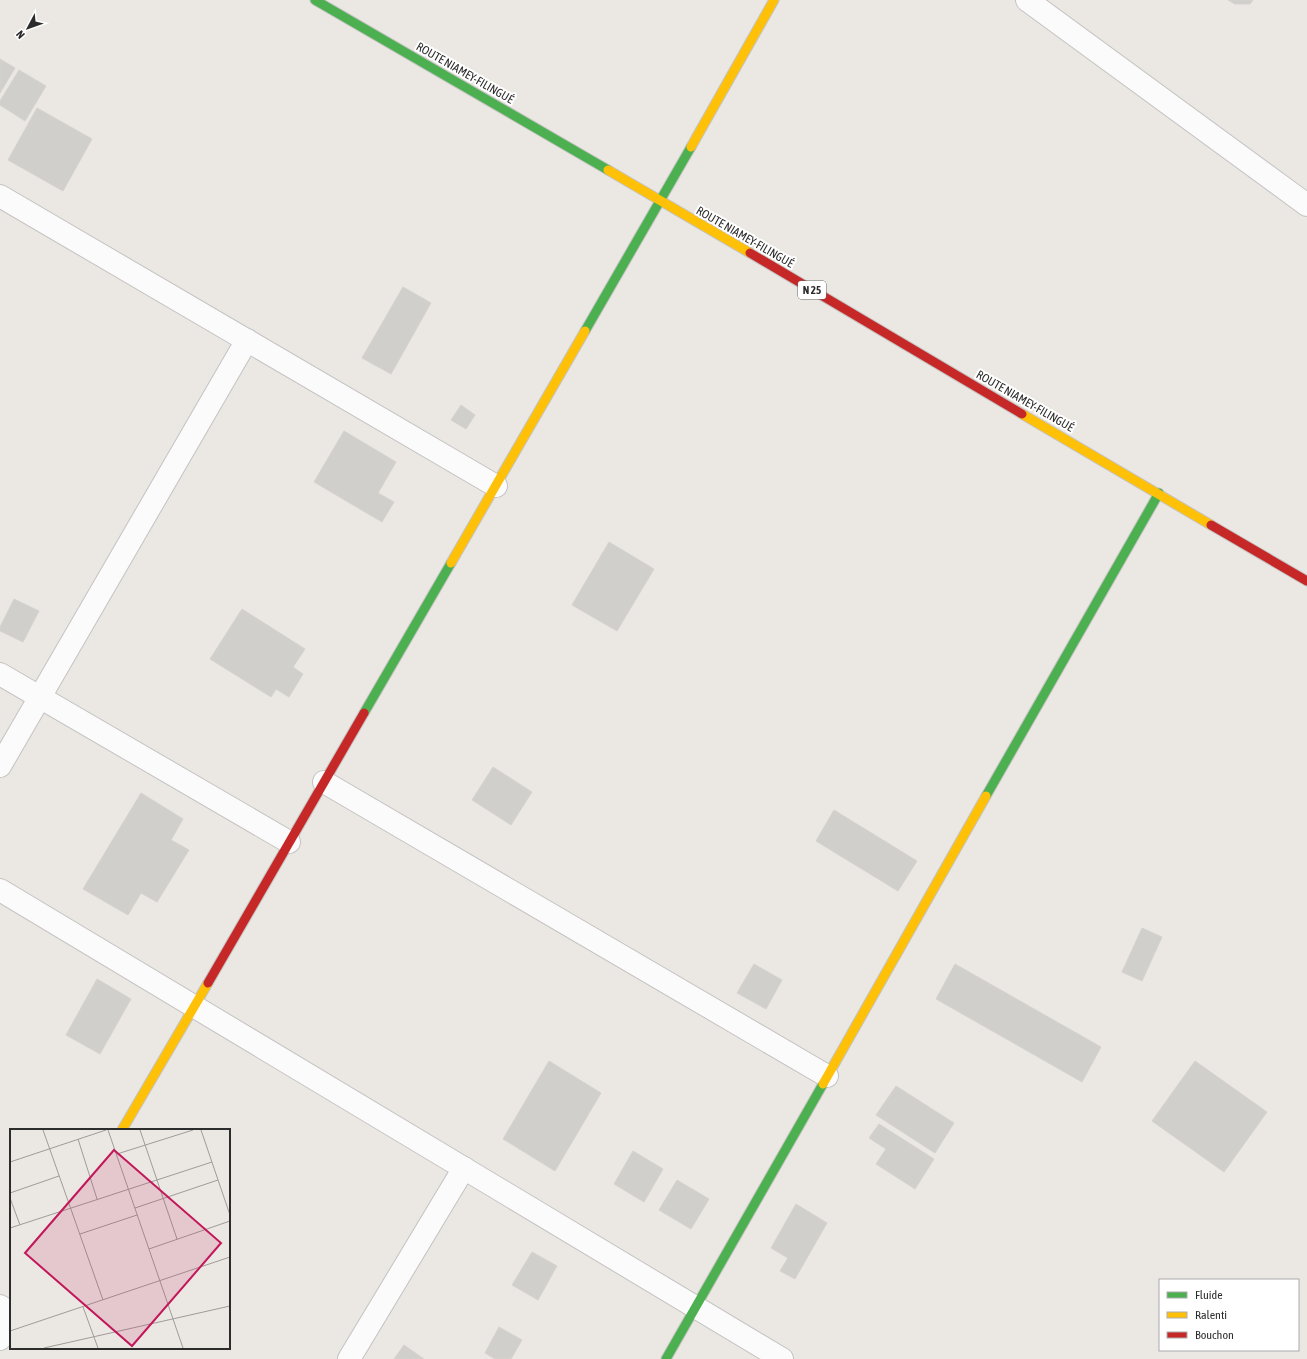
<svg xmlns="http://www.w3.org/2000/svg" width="1307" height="1359" font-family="'Asap Condensed',sans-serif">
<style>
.building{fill:#d1cfcb;stroke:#d6d3ce}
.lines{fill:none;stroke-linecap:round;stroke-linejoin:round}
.street-casing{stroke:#c4c3c3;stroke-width:24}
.fast-casing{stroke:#c4c3c3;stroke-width:11}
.slow-casing{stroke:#c4c3c3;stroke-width:11}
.jam-casing{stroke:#c4c3c3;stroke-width:11}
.street{stroke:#fcfbfb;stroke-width:22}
.fast{stroke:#4caf50;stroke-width:9}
.slow{stroke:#ffc107;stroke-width:9}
.jam{stroke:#c62828;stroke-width:9}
.labels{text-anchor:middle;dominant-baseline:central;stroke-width:4;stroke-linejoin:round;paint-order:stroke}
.shield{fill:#fff;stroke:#6b6b6b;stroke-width:1}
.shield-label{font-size:11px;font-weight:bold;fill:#2c2c2c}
.street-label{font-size:12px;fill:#2c2c2c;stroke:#fff}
.inset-road{fill:none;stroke:#9f9c99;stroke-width:1}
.view{fill:#c2185b;fill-opacity:0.15;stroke:#c2185b;stroke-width:2}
.inset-edge{fill:none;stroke:#2c2c2c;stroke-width:2}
</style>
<rect width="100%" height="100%" fill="#ebe7e2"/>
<!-- building -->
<g class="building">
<polygon points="1228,0 1253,0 1250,4 1235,4"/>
<polygon points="0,59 15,68 0,93"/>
<polygon points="19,70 46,86 25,121 0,105 0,101"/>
<polygon points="37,108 92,139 63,191 8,160"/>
<polygon points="403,287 431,303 391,374 362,358"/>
<polygon points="461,405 475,415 466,429 451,420"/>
<polygon points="344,431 396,462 378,493 394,502 382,522 314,482"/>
<polygon points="609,542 654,569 617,631 572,605"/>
<polygon points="14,599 39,611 23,642 0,631 0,627"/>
<polygon points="242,609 305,649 293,667 303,674 289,697 276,689 271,697 210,659"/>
<polygon points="493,767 532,792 511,825 472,800"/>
<polygon points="141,793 183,819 171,840 189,850 157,902 141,893 128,915 83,889"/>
<polygon points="834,810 917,861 898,891 816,841"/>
<polygon points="1142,928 1162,937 1142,981 1122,972"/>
<polygon points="754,964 782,980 766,1009 737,993"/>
<polygon points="955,964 1101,1047 1082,1082 936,999"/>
<polygon points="97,979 131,999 100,1054 66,1035"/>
<polygon points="549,1061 601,1093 555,1171 503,1139"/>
<polygon points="1195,1061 1267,1112 1224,1172 1152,1121"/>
<polygon points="896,1086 954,1123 935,1153 876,1115"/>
<polygon points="879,1124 934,1159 915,1189 876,1164 886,1149 869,1138"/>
<polygon points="633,1151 663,1169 644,1202 614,1184"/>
<polygon points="677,1180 709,1199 691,1229 659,1210"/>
<polygon points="796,1204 827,1223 795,1279 780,1271 788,1258 771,1248"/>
<polygon points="532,1252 557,1266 538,1300 512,1285"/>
<polygon points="499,1327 522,1340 511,1359 495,1359 485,1353"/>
<polygon points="404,1345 424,1359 394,1359"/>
</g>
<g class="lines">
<!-- street casing -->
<g class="street-casing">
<g id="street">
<polyline points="1027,0 1307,205"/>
<polyline points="0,196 496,486"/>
<polyline points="0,674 289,842"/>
<polyline points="0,766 247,340"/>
<polyline points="324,782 827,1076"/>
<polyline points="0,890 782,1359"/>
<polyline points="0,1306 11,1313"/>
<polyline points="0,1339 11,1320"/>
<polyline points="349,1359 464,1168"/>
</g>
</g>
<!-- fast casing -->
<g class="fast-casing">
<g id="fast">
<polyline points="315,0 608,170"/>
<polyline points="585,331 691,147"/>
<polyline points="364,713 451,563"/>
<polyline points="986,796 1159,493"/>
<polyline points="666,1359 823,1084"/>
</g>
</g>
<!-- slow casing -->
<g class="slow-casing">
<g id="slow">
<polyline points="691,147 774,0"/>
<polyline points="608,170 750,253"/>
<polyline points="1022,414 1211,525"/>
<polyline points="451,563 585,331"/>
<polyline points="823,1084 986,796"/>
<polyline points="122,1130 208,983"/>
</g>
</g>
<!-- jam casing -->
<g class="jam-casing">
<g id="jam">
<polyline points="750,253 1022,414"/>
<polyline points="1211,525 1307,581"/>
<polyline points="208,983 364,713"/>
</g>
</g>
<!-- street -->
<use href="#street" class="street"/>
<!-- fast -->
<use href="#fast" class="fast"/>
<!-- slow -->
<use href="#slow" class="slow"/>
<!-- jam -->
<use href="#jam" class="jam"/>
</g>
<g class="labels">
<!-- shield labels -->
<rect class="shield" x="798" y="281" width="28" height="18" rx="3"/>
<g class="shield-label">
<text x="812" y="290">N 25</text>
</g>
<!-- street labels -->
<g class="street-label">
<text transform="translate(465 73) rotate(30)">ROUTE NIAMEY-FILINGUÉ</text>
<text transform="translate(745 237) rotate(30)">ROUTE NIAMEY-FILINGUÉ</text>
<text transform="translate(1025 401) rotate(30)">ROUTE NIAMEY-FILINGUÉ</text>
</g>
</g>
<!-- overview -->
<g transform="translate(10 1129)">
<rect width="220" height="220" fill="#ebe7e2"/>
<path class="inset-road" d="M33,1l60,170M98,1l75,218M130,1l37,109M191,1l29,85M68,10l19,60M107,25l76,-24M0,33l96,-32M0,64l49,-17M0,69l10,27M125,79l83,-28M0,99l202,-66M70,105l57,-19M139,120l81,-28M73,178l15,41M0,202l220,-74M34,219l186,-42"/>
<path class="view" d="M104,21l107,93 -89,103 -107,-93z"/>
<rect width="220" height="220" class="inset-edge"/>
</g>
<!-- legend -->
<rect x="1159" y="1279" width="140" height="72" fill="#ffffff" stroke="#ababab"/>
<rect x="1167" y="1292" width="20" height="6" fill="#4caf50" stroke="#ababab"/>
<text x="1195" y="1299" font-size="12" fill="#2c2c2c">Fluide</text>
<rect x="1167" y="1312" width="20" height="6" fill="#ffc107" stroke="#ababab"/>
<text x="1195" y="1319" font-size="12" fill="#2c2c2c">Ralenti</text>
<rect x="1167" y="1332" width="20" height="6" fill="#c62828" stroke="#ababab"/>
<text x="1195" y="1339" font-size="12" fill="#2c2c2c">Bouchon</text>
<!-- north arrow -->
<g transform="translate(28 28) rotate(229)" stroke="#ffffff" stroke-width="3" paint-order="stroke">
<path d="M0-3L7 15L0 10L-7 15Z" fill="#2c2c2c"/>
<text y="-6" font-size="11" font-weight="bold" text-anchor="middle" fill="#2c2c2c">N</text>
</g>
</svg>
